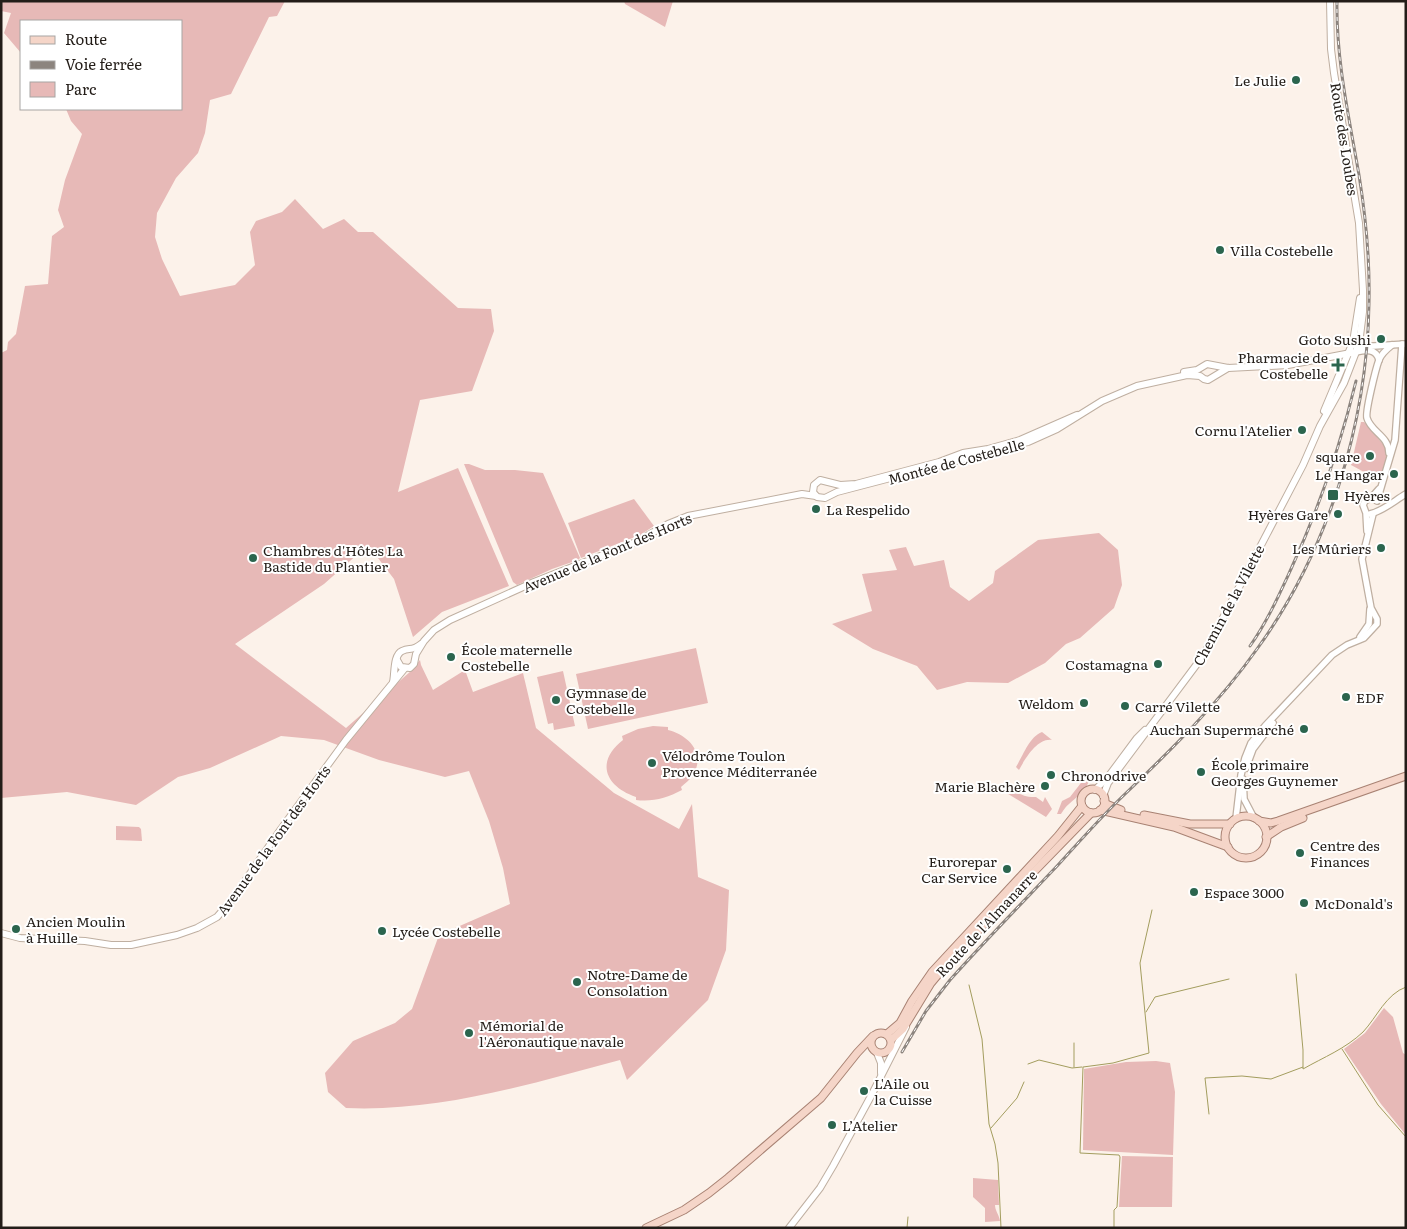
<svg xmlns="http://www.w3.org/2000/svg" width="1407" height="1229" font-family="Literata,serif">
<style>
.green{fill:#e7b9b7}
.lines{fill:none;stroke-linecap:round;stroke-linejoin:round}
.stream{stroke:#a39d5e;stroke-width:1}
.tertiary-casing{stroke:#bfafa1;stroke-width:8}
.secondary-casing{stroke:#bfafa1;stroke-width:8}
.primary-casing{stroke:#a88273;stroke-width:9}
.tertiary{stroke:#fff;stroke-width:5.5}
.secondary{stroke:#fff;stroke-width:6}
.primary{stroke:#f5d5c8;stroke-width:7}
.rail-casing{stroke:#8c847e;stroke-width:3}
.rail{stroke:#fff;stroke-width:1;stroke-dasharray:4;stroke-linecap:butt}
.poi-dot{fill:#2b654e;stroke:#fff;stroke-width:2}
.labels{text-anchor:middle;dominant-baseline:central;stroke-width:4;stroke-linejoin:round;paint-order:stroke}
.poi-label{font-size:14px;fill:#231d18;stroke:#fff;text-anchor:start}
.street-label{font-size:14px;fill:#231d18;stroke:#fff}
</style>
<rect width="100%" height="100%" fill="#fcf2ea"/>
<!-- green -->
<g class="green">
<path d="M1,1h284l-8,15 -8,1 -38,77 -21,6 -5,33 -7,20 -22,25 -19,35 -2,24 7,22 18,37 55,-11 20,-20 -5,-33 6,-11 26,-9 13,-13 28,30 21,-10 14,13h15l85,76 33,1 3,22 -22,60 -52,9 -22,92 60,-24 51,118 -67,26 -29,25 -19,-58 -26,-34 -44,39 -89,60 111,84 65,-57 9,-11 1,5 12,25 32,-20 8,22 50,-19 13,55 78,65 65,36 13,-25 6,73 31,13 -3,60 -18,50 -81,80 -7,-20c-90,24 -180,52 -274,48l-18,-16 -3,-19 28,-32 42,-18 17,-14 27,-74 71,-31 -7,-36 -14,-47 -20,-50 -24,6 -66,-17 -55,-20 -43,-4 -71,32 -32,9 -42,28 -69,-13 -66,6v-445l6,-3 1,-8 8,-8 9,-48 23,-2 4,-48 12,-9 -6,-17 7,-30 17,-46 -11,-13 -5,-12h115v-88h-160v32l-17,-20 7,-20 -10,-2z"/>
<polygon points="624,1 673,1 665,27 625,4"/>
<polygon points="1361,422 1364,422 1388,450 1386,461 1379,480 1351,465"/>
<polygon points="464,464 469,464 485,470 515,470 543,473 580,558 578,560 552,569 517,585 513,582"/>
<polygon points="634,499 654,526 640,535 581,558 568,523"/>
<polygon points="1099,533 1118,550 1122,585 1114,608 1080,638 1066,644 1045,663 1008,683 967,682 937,690 917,666 873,649 832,624 872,611 862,574 897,570 889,550 906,547 914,566 944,560 950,587 969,601 993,583 995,571 1038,540"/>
<polygon points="696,648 708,703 588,729 576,674"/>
<polygon points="563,671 575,726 554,730 553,723 548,724 537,677"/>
<path d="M653,726l15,1v3c21,5 38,24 25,45 -3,5 -8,8 -12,12l1,3c-15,8 -29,12 -46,10v-3c-31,-11 -41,-35 -13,-57l-1,-4 16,-7z"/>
<path d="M1042,732l10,8c-15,-2 -27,19 -33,30l-3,-3c7,-11 13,-30 26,-35z"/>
<path d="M1084,779l3,2 2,-1c-1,8 -14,19 -20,24 -3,2 -6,7 -8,10h-4l5,-13 8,-4z"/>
<path d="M1001,783c13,6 20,15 35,14l7,5 2,-5 7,12 -6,8 -46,-28z"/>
<polygon points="116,826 139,827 141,829 142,841 116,840"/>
<polygon points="1384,1008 1393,1017 1403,1053 1406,1055 1406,1135 1381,1104 1344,1049 1365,1033"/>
<polygon points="1156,1061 1170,1063 1175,1092 1173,1155 1083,1150 1084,1069 1126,1062"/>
<polygon points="1122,1156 1173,1157 1172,1207 1119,1207"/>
<path d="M973,1178l25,2 1,25h-4c0,6 4,9 5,16l-15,1v-14l-12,-11z"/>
</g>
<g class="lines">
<!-- stream -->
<g class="stream">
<polyline points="1296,974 1303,1050 1303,1067"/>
<polyline points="969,985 982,1039 989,1124 995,1144 998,1163 1001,1228"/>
<polyline points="1146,1012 1155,997 1229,979"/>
<polyline points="1074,1043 1074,1067"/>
<polyline points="1342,1049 1378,1105 1406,1137"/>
<polyline points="1028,1064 1039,1060 1072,1068 1082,1067"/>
<path d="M1209,1114l-4,-36 37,-2 29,3 32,-12v2c21,-12 42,-20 60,-37 14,-15 23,-38 43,-45"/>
<polyline points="991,1128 1017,1098 1024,1082"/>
<polyline points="907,1228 908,1217"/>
<polyline points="1114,1228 1114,1210 1117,1207 1120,1157 1119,1155 1080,1153 1083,1067 1113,1063 1149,1053 1140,963 1152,910"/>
</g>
<!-- tertiary casing -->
<g class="tertiary-casing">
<g id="tertiary">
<polyline points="1358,347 1406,344"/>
<path d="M1356,352c10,-2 20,-4 23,8"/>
<path d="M1389,453c0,-17 -18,-21 -22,-35 -2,-6 9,-50 12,-58 2,-6 8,-11 13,-15"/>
<polyline points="1377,501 1395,440 1402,344"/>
<path d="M1370,514c13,-3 24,-13 36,-20"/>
<polyline points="1367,531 1366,513 1363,505 1365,501 1371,498 1379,489"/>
<polyline points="1360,637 1369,624 1370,609"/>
<polyline points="1246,768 1253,749 1273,723"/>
<polyline points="1243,779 1244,799 1254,818"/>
<polyline points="1236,818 1241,775 1245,758 1251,743 1265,726 1332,655 1347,645 1364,638 1377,624 1377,619 1371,608 1362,559 1373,514"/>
</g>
</g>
<!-- secondary casing -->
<g class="secondary-casing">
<g id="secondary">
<polyline points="1184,372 1197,370 1207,364 1228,368 1288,365 1356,352"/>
<polyline points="1324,411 1353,342 1360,298"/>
<polyline points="1077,415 1020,440 988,449 963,453 939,462 856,484 840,485 820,480 814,485 813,492 817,497 825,498 837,492 1028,442 1057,429 1102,401 1137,386 1187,375 1200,376 1204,379 1208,380 1228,368"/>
<polyline points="397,660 401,667 410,668 414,664 416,654 424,641 434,630 450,620 534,582 636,542 668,524 688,516 802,494 816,496"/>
<path d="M393,682c2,-8 0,-27 9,-31 8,-4 9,1 19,-7"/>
<polyline points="1095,790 1108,777 1137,738 1145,730"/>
<polyline points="1103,796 1108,783 1203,656 1303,465 1320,426 1344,383 1356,352 1360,336 1363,312 1363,290 1359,223 1334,73 1331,49 1330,1"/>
<polyline points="1,933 20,938 85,941 111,945 131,945 177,935 197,928 217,917 231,901 281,829 346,740 405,668"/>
<polyline points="877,1053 881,1063 881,1073"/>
<polyline points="789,1228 820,1188 833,1166 871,1096 906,1027"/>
</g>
</g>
<!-- primary casing -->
<g class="primary-casing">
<g id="primary">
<circle cx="1093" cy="801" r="12"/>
<polyline points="1104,801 1106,804 1121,810"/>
<polyline points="1100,810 1174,827 1228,847"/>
<polyline points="1144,815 1190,824 1230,824"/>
<circle cx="1246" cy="837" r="21"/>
<polyline points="1259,821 1271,823 1278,821 1406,776"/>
<polyline points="1266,837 1281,827 1303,818"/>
<circle cx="881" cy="1043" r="10"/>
<polyline points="887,1034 900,1023 912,1001 932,972 1058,836 1082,806"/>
<polyline points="891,1040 903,1029 931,983 946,965 1021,885 1091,813"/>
<polyline points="646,1228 684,1210 709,1193 728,1178 821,1098 857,1053 873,1036"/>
</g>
</g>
<!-- tertiary -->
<use href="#tertiary" class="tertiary"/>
<!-- secondary -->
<use href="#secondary" class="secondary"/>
<!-- primary -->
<use href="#primary" class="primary"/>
<!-- rail casing -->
<g class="rail-casing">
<g id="rail">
<path d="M1250,646c17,-24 29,-51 41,-77 29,-63 49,-122 65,-188"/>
<path d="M902,1052l24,-41 24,-31c35,-39 72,-77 108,-115 22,-24 43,-48 66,-70 48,-46 95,-92 133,-146 71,-98 110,-224 112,-345 1,-43 -3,-86 -10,-129 -10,-58 -23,-115 -22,-174"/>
</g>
</g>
<!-- rail -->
<use href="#rail" class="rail"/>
</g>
<!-- markers -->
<g class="poi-dot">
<circle cx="1296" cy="80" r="5"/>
<circle cx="1220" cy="250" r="5"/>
<circle cx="1381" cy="339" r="5"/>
<path d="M1335.5 357.5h5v5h5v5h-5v5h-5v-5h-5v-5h5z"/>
<circle cx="1302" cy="430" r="5"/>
<circle cx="1370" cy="456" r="5"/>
<circle cx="1394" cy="474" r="5"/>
<rect x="1327" y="489" width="12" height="12" rx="2.5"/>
<circle cx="816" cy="509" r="5"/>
<circle cx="1338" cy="514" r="5"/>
<circle cx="1381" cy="548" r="5"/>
<circle cx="253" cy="558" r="5"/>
<circle cx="451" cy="657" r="5"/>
<circle cx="1158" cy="664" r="5"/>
<circle cx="1346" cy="697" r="5"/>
<circle cx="556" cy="700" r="5"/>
<circle cx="1084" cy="703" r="5"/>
<circle cx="1125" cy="706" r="5"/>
<circle cx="1304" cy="729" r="5"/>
<circle cx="652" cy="763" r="5"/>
<circle cx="1201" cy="772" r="5"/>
<circle cx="1051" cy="775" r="5"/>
<circle cx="1045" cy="786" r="5"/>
<circle cx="1300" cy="853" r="5"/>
<circle cx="1007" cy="869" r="5"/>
<circle cx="1194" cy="892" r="5"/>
<circle cx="1304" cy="903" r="5"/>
<circle cx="16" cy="929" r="5"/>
<circle cx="382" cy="931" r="5"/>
<circle cx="577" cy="982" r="5"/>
<circle cx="469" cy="1033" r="5"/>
<circle cx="864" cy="1091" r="5"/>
<circle cx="832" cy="1125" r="5"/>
</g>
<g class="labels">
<!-- poi labels -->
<g class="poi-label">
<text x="1286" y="80" text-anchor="end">Le Julie</text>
<text x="1230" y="250">Villa Costebelle</text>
<text x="1371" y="339" text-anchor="end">Goto Sushi</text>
<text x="1328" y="357" text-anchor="end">Pharmacie de<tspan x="1328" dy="16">Costebelle</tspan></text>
<text x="1292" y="430" text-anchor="end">Cornu l'Atelier</text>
<text x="1360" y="456" text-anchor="end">square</text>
<text x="1384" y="474" text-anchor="end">Le Hangar</text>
<text x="1344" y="495">Hyères</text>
<text x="826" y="509">La Respelido</text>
<text x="1328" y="514" text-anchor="end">Hyères Gare</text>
<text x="1371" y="548" text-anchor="end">Les Mûriers</text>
<text x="263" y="550">Chambres d'Hôtes La<tspan x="263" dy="16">Bastide du Plantier</tspan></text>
<text x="461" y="649">École maternelle<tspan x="461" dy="16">Costebelle</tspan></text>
<text x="1148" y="664" text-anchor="end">Costamagna</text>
<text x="566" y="692">Gymnase de<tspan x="566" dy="16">Costebelle</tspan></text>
<text x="1356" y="697">EDF</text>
<text x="1074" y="703" text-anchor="end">Weldom</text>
<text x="1135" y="706">Carré Vilette</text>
<text x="1294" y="729" text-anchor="end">Auchan Supermarché</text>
<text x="662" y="755">Vélodrôme Toulon<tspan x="662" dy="16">Provence Méditerranée</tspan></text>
<text x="1211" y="764">École primaire<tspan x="1211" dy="16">Georges Guynemer</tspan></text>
<text x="1061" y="775">Chronodrive</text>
<text x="1035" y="786" text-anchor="end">Marie Blachère</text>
<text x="1310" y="845">Centre des<tspan x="1310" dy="16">Finances</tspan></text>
<text x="997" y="861" text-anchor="end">Eurorepar<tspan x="997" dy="16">Car Service</tspan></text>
<text x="1204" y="892">Espace 3000</text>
<text x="1314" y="903">McDonald's</text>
<text x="26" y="921">Ancien Moulin<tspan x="26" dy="16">à Huille</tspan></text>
<text x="392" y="931">Lycée Costebelle</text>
<text x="587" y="974">Notre-Dame de<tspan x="587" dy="16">Consolation</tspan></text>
<text x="479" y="1025">Mémorial de<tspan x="479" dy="16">l'Aéronautique navale</tspan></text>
<text x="874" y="1083">L'Aile ou<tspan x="874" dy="16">la Cuisse</tspan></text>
<text x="842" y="1125">L’Atelier</text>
</g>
<!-- street labels -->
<g class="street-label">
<text transform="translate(1345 139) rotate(81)">Route des Loubes</text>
<text transform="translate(956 461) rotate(-15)">Montée de Costebelle</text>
<text transform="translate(607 552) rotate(-23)">Avenue de la Font des Horts</text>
<text transform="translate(1228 605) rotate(-62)">Chemin de la Vilette</text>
<text transform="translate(273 840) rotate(-54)">Avenue de la Font des Horts</text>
<text transform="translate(986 923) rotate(-47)">Route de l'Almanarre</text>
</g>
</g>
<!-- border -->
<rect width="1407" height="1229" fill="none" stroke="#231d18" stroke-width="5"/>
<!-- legend -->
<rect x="20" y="20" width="162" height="90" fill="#ffffff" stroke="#a7a5a3"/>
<rect x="30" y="36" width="25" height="8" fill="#f5d5c8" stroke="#a7a5a3"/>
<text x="65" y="45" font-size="15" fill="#231d18">Route</text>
<rect x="30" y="61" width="25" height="8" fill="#8c847e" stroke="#a7a5a3"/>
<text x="65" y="70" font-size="15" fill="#231d18">Voie ferrée</text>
<rect x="30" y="82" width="25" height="15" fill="#e7b9b7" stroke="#a7a5a3"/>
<text x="65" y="95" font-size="15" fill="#231d18">Parc</text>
</svg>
